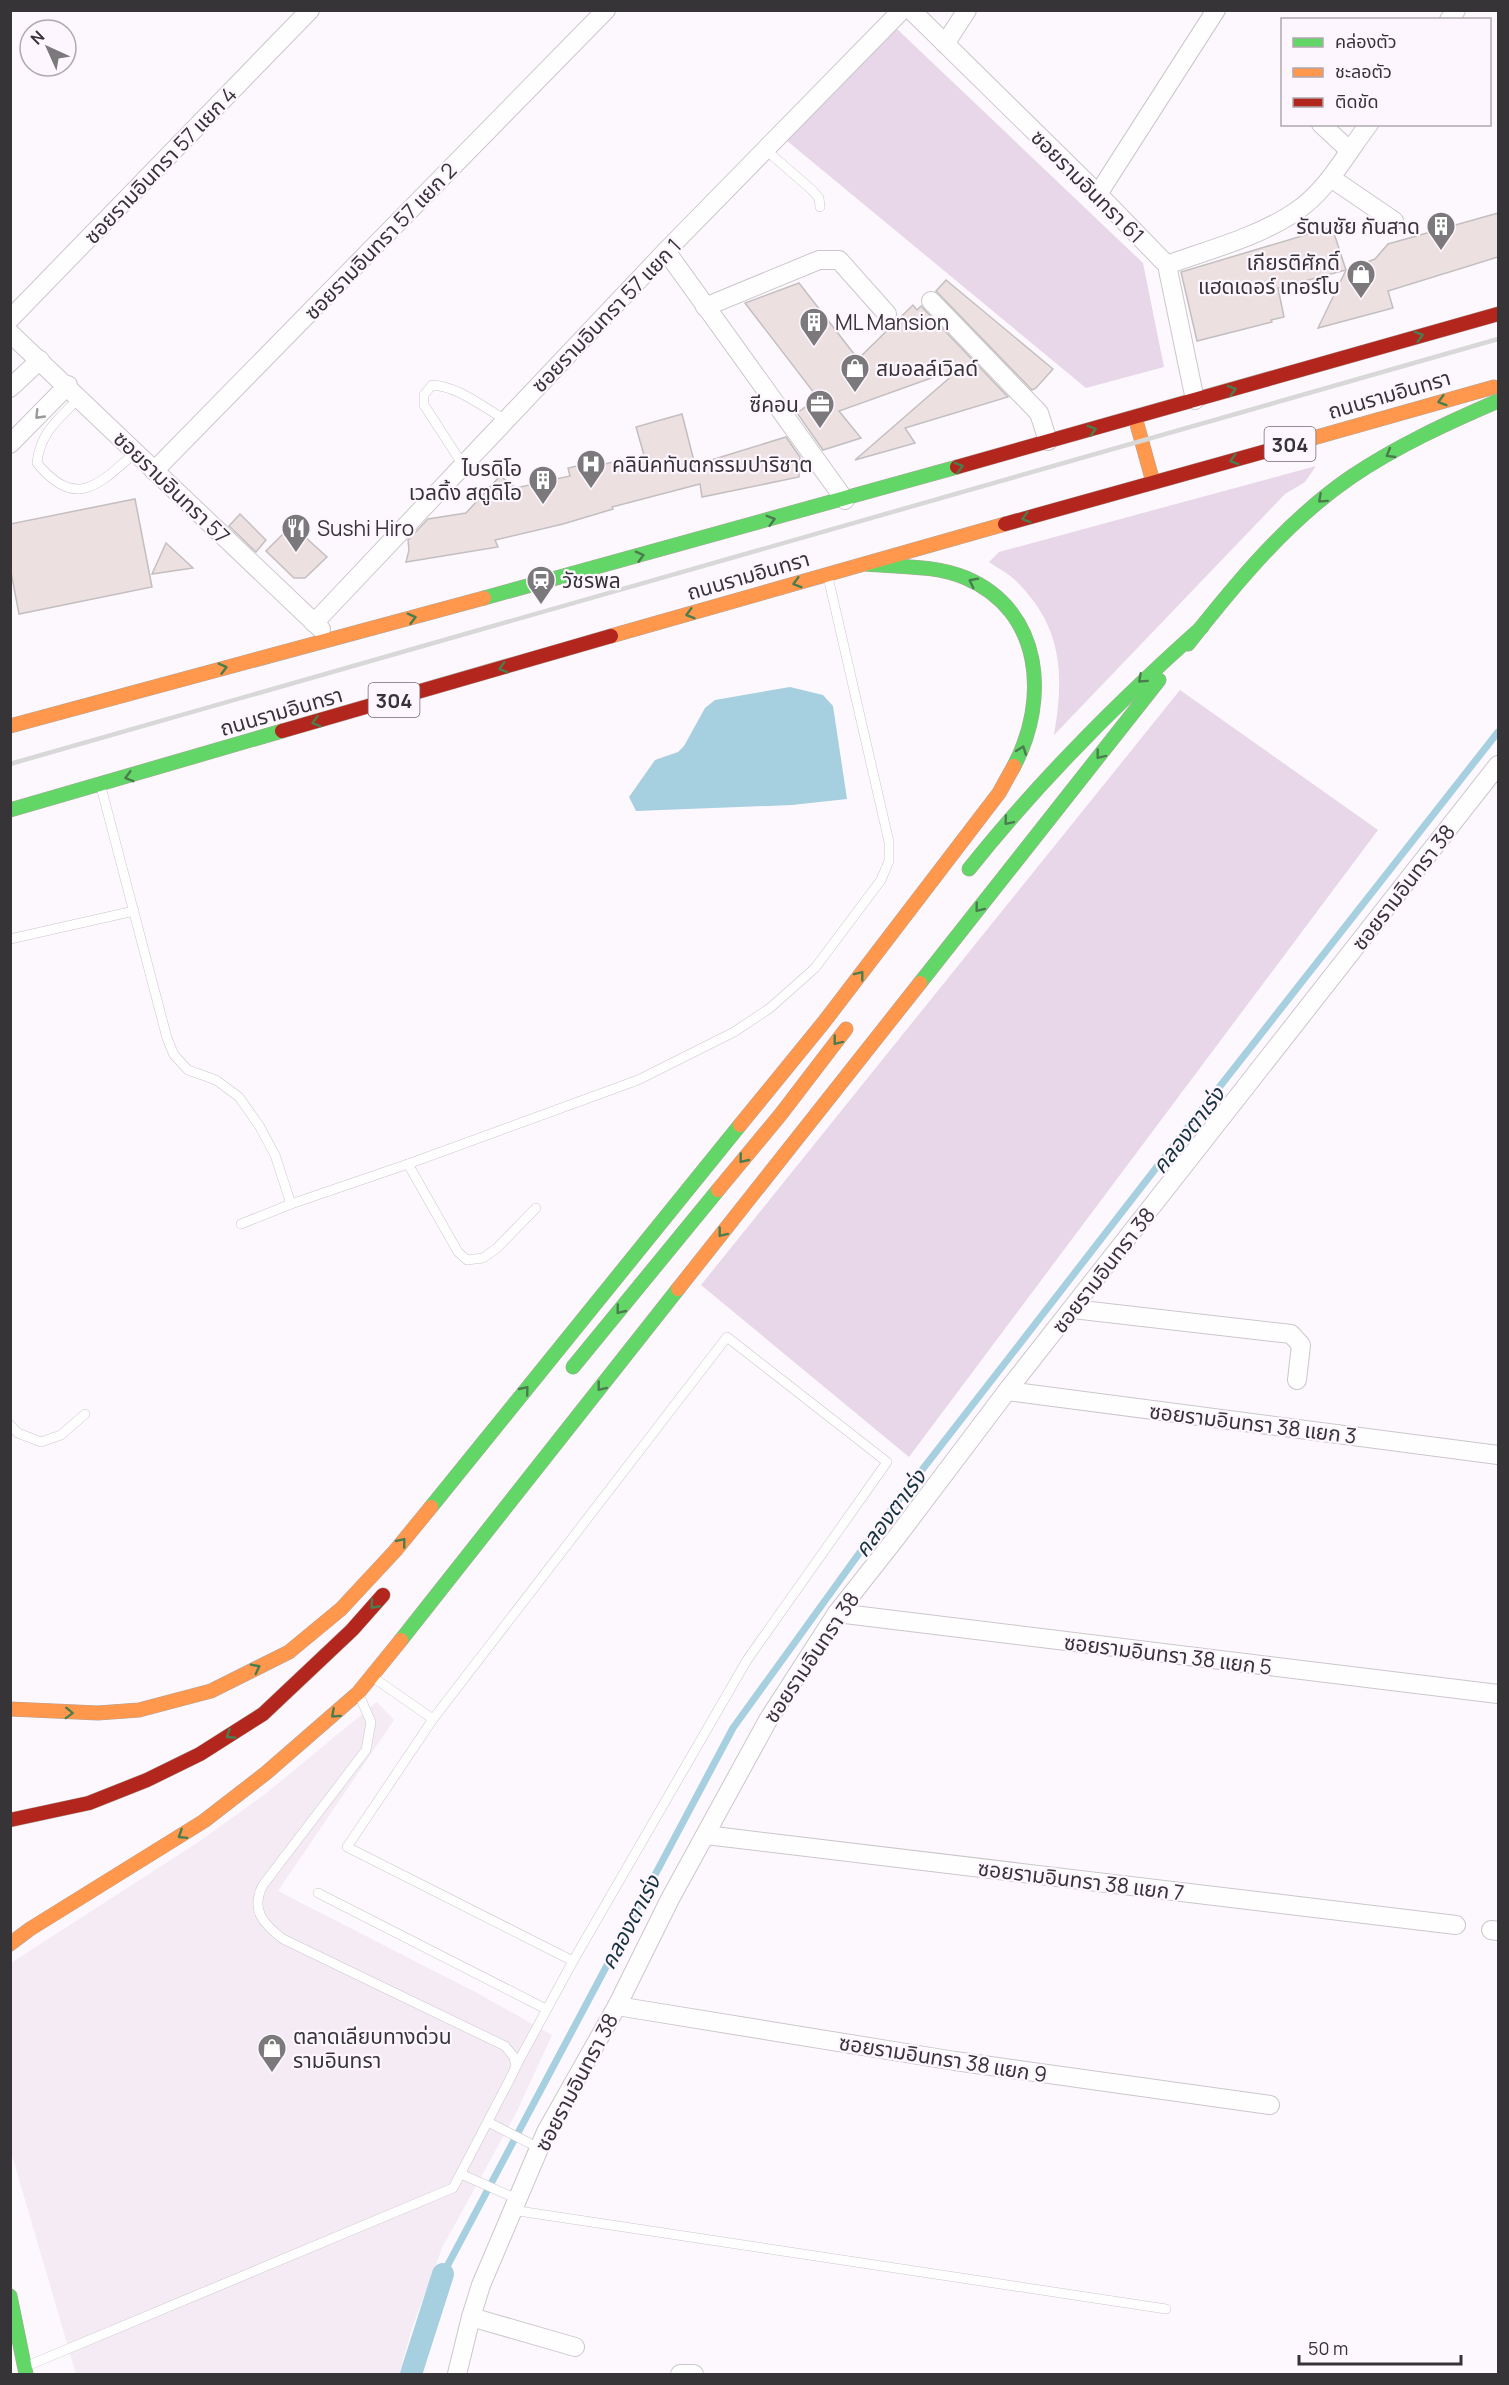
<svg xmlns="http://www.w3.org/2000/svg" width="1509" height="2385" font-family="Manrope,'Noto Sans Thai',sans-serif">
<style>
.built{fill:#f4ebf5}
.green{fill:#e7d7e9}
.water{fill:#a6cfe0}
.lines{fill:none;stroke-linecap:round;stroke-linejoin:round}
.stream{stroke:#a6cfe0;stroke-width:7}
.canal{stroke:#a6cfe0;stroke-width:22}
.building{fill:#ede0e0;stroke:#c3bfc0;stroke-width:1.5}
.lane-casing{stroke:#cbc7cb;stroke-width:10}
.street-casing{stroke:#cbc7cb;stroke-width:20}
.fast-casing{stroke:#ada69e;stroke-width:15}
.slow-casing{stroke:#ada69e;stroke-width:15}
.jam-casing{stroke:#ada69e;stroke-width:15}
.lane{stroke:#fffeff;stroke-width:9}
.street{stroke:#fffeff;stroke-width:18}
.fast{stroke:#63d668;stroke-width:14}
.slow{stroke:#ff974d;stroke-width:14}
.jam{stroke:#b3261e;stroke-width:14}
.rail{stroke:#d9d8d9;stroke-width:4.5}
.oneway{stroke:#4a7d4d}
.oneway2{stroke:#9a999b}
.labels{text-anchor:middle;dominant-baseline:central;stroke-width:4.5;stroke-linejoin:round;paint-order:stroke}
.shield{fill:#fef6ff;stroke:#726e73;stroke-width:1.5}
.shield-label{font-size:20px;font-weight:bold;fill:#363437}
.street-label{font-size:21px;fill:#363437;stroke:#fef6ff}
.poi-label{font-size:21px;fill:#363437;stroke:#fef6ff;text-anchor:start}
.water-label{font-size:22px;font-style:italic;fill:#16343e;stroke:#fef6ff}
</style>
<rect width="100%" height="100%" fill="#fdf8fd"/>
<!-- built -->
<polygon class="built" points="377,1702 394,1720 278,1891 479,1994 552,2035 516,2113 442,2248 412,2328 399,2374 76,2374 11,2152 11,1963 200,1841 265,1794"/>
<!-- green -->
<g class="green">
<polygon points="896,28 1143,263 1164,367 1086,388 786,140"/>
<path d="M1316,466l-11,16 -20,12 -231,241c10,-59 9,-106 -35,-151 -8,-9 -20,-15 -30,-22l10,-10z"/>
<polygon points="1180,690 1378,830 909,1457 701,1285"/>
</g>
<!-- water -->
<polygon class="water" points="790,687 823,695 833,706 847,799 792,805 636,811 629,797 655,760 678,752 684,746 705,708 715,700"/>
<g class="lines">
<!-- stream -->
<polyline class="stream" points="443,2274 733,1728 884,1519 1177,1141 1498,732"/>
<!-- canal -->
<polyline class="canal" points="411,2374 443,2274"/>
</g>
<!-- building -->
<g class="building">
<polygon points="1498,213 1498,257 1388,291 1393,308 1318,328 1346,270 1375,259 1388,244"/>
<polygon points="1332,227 1346,270 1278,288 1284,317 1271,320 1272,322 1197,341 1181,272"/>
<polygon points="946,280 1053,369 1036,388 1032,390 936,291"/>
<polygon points="799,283 858,359 913,305 917,310 921,306 1008,397 905,428 915,443 855,460 962,367 839,411 861,438 823,450 797,413 818,398 745,303"/>
<polygon points="682,414 695,465 786,437 800,457 799,477 702,497 700,484 612,507 613,509 563,524 495,540 498,547 406,562 409,550 408,540 428,519 466,513 500,476 516,488 570,476 568,468 599,461 600,465 644,455 636,427"/>
<polygon points="135,499 152,587 19,614 10,567 10,524"/>
<polygon points="240,514 266,540 256,552 229,526"/>
<polygon points="292,525 327,557 305,578 294,578 266,551"/>
<polygon points="166,543 193,568 152,574"/>
</g>
<g class="lines">
<!-- lane casing -->
<g class="lane-casing">
<g id="lane">
<polyline points="766,150 812,190 819,198 820,207"/>
<path d="M79,398c-20,21 -39,34 -42,65 39,48 62,21 99,-11"/>
<path d="M463,465l-39,-60v-10l8,-10c26,1 52,23 74,35"/>
<polyline points="101,787 167,1038 174,1055 188,1070 216,1080 239,1097 260,1127 275,1155 291,1204"/>
<polyline points="10,939 134,911"/>
<polyline points="408,1164 458,1252 467,1260 483,1258 497,1248 536,1208"/>
<polyline points="241,1224 291,1204 408,1164 638,1080 734,1032 770,1008 815,968 881,880 889,861 889,842 828,577"/>
<polygon points="727,1337 887,1462 747,1660 573,1961 347,1847 433,1719"/>
<polyline points="10,1425 18,1433 41,1442 61,1435 85,1414"/>
<polyline points="374,1678 433,1719"/>
<polyline points="318,1893 546,2009"/>
<polyline points="516,2066 573,1961"/>
<polyline points="488,2122 539,2148"/>
<polyline points="461,2174 517,2199"/>
<polyline points="512,2210 1166,2309"/>
<path d="M27,2366l426,-178 59,-113 4,-9 -2,-9 -9,-11 -222,-107c-20,-15 -33,-30 -20,-54l103,-135 5,-28 -11,-25"/>
</g>
</g>
<!-- street casing -->
<g class="street-casing">
<g id="street">
<polyline points="911,10 1098,194 1167,265 1195,400"/>
<polyline points="1449,20 1456,10"/>
<polyline points="945,44 967,10"/>
<polyline points="1321,124 1349,150"/>
<polyline points="1331,178 1394,221"/>
<polyline points="1098,194 1216,10"/>
<polyline points="666,251 845,500"/>
<path d="M1167,265c41,-15 91,-28 128,-53 32,-21 51,-58 74,-88"/>
<polyline points="931,301 1039,413 1048,441"/>
<polyline points="705,307 819,260 839,260 887,314"/>
<polyline points="10,319 310,10"/>
<polyline points="10,333 321,629"/>
<polyline points="10,388 40,360"/>
<polyline points="10,444 68,385"/>
<polyline points="154,471 606,10"/>
<polyline points="314,623 666,251 902,10"/>
<polyline points="1073,1309 1291,1334 1301,1345 1297,1380"/>
<polyline points="1007,1391 1498,1455"/>
<polyline points="837,1613 1498,1694"/>
<polyline points="706,1835 1456,1925"/>
<polyline points="1491,1930 1498,1931"/>
<polyline points="617,2006 955,2061 1270,2105"/>
<polyline points="471,2317 575,2347"/>
<polyline points="457,2374 471,2317 481,2285 546,2132 617,2006 670,1899 768,1720 837,1613 896,1538 1007,1391 1498,765"/>
<polyline points="680,2374 694,2374"/>
</g>
</g>
<!-- fast casing -->
<g class="fast-casing">
<g id="fast">
<path d="M866,564c33,3 69,1 100,14 77,33 83,122 48,188"/>
<polyline points="484,598 957,467"/>
<path d="M1188,644c48,-61 99,-123 163,-167 46,-31 96,-54 147,-76"/>
<polyline points="10,810 282,731"/>
<path d="M969,869c70,-88 149,-167 233,-242"/>
<polyline points="920,983 1159,680"/>
<polyline points="573,1367 718,1190"/>
<polyline points="431,1507 740,1125"/>
<polyline points="401,1640 678,1289"/>
<polyline points="10,2296 26,2374"/>
</g>
</g>
<!-- slow casing -->
<g class="slow-casing">
<g id="slow">
<polyline points="1135,417 1153,482"/>
<polyline points="1299,442 1494,387"/>
<polyline points="611,636 1005,524"/>
<polyline points="10,726 484,598"/>
<polyline points="740,1125 824,1022 999,793 1014,766"/>
<polyline points="718,1190 781,1114 846,1029"/>
<polyline points="678,1289 920,983"/>
<polyline points="10,1709 98,1713 139,1710 211,1691 289,1652 341,1609 395,1551 431,1507"/>
<polyline points="10,1944 30,1929 204,1821 266,1773 358,1693 401,1640"/>
</g>
</g>
<!-- jam casing -->
<g class="jam-casing">
<g id="jam">
<polyline points="957,467 1498,314"/>
<polyline points="1005,524 1299,442"/>
<polyline points="282,731 611,636"/>
<polyline points="10,1820 89,1803 147,1780 200,1754 263,1714 352,1630 383,1595"/>
</g>
</g>
<!-- lane -->
<use href="#lane" class="lane"/>
<!-- street -->
<use href="#street" class="street"/>
<!-- fast -->
<use href="#fast" class="fast"/>
<!-- slow -->
<use href="#slow" class="slow"/>
<!-- jam -->
<use href="#jam" class="jam"/>
<!-- rail -->
<polyline class="rail" points="10,764 1498,339"/>
</g>
<!-- one-way arrows -->
<defs><path id="oneway-chevron" d="M-2-3.5L2.5 0L-2 3.5" fill="none" stroke-width="1.6" stroke-linecap="round" stroke-linejoin="round" transform="scale(1.5)"/></defs>
<g class="oneway">
<use href="#oneway-chevron" transform="translate(1419 336) rotate(-16)"/>
<use href="#oneway-chevron" transform="translate(1232 390) rotate(-16)"/>
<use href="#oneway-chevron" transform="translate(1442 401) rotate(164)"/>
<use href="#oneway-chevron" transform="translate(1092 430) rotate(-16)"/>
<use href="#oneway-chevron" transform="translate(1390 454) rotate(150)"/>
<use href="#oneway-chevron" transform="translate(1234 460) rotate(164)"/>
<use href="#oneway-chevron" transform="translate(959 467) rotate(-16)"/>
<use href="#oneway-chevron" transform="translate(1322 499) rotate(138)"/>
<use href="#oneway-chevron" transform="translate(1026 518) rotate(164)"/>
<use href="#oneway-chevron" transform="translate(771 520) rotate(-16)"/>
<use href="#oneway-chevron" transform="translate(640 556) rotate(-15)"/>
<use href="#oneway-chevron" transform="translate(973 582) rotate(-153)"/>
<use href="#oneway-chevron" transform="translate(797 583) rotate(164)"/>
<use href="#oneway-chevron" transform="translate(690 614) rotate(164)"/>
<use href="#oneway-chevron" transform="translate(412 618) rotate(-15)"/>
<use href="#oneway-chevron" transform="translate(223 668) rotate(-15)"/>
<use href="#oneway-chevron" transform="translate(503 668) rotate(164)"/>
<use href="#oneway-chevron" transform="translate(1142 679) rotate(138)"/>
<use href="#oneway-chevron" transform="translate(316 722) rotate(164)"/>
<use href="#oneway-chevron" transform="translate(1022 750) rotate(-70)"/>
<use href="#oneway-chevron" transform="translate(1100 755) rotate(128)"/>
<use href="#oneway-chevron" transform="translate(129 777) rotate(164)"/>
<use href="#oneway-chevron" transform="translate(1008 821) rotate(130)"/>
<use href="#oneway-chevron" transform="translate(979 908) rotate(128)"/>
<use href="#oneway-chevron" transform="translate(860 975) rotate(-52)"/>
<use href="#oneway-chevron" transform="translate(837 1041) rotate(128)"/>
<use href="#oneway-chevron" transform="translate(743 1159) rotate(129)"/>
<use href="#oneway-chevron" transform="translate(722 1233) rotate(128)"/>
<use href="#oneway-chevron" transform="translate(620 1310) rotate(129)"/>
<use href="#oneway-chevron" transform="translate(601 1387) rotate(128)"/>
<use href="#oneway-chevron" transform="translate(525 1390) rotate(-51)"/>
<use href="#oneway-chevron" transform="translate(402 1542) rotate(-51)"/>
<use href="#oneway-chevron" transform="translate(374 1605) rotate(132)"/>
<use href="#oneway-chevron" transform="translate(256 1668) rotate(-27)"/>
<use href="#oneway-chevron" transform="translate(69 1713) rotate(2)"/>
<use href="#oneway-chevron" transform="translate(335 1714) rotate(138)"/>
<use href="#oneway-chevron" transform="translate(230 1735) rotate(147)"/>
<use href="#oneway-chevron" transform="translate(182 1835) rotate(148)"/>
</g>
<use class="oneway2" href="#oneway-chevron" transform="translate(39 415) rotate(134)"/>
<!-- icons -->
<defs>
<g id="building-pin" transform="scale(1.5)"><path d="M0 17L-7.5 6A9.5 9.5 0 1 1 7.5 6Z" fill="#7c797c" stroke="#fef6ff"/><path d="M-4-6H4V6H1V3H-1V6H-4ZM-2.5-4.3h1.7v1.8h-1.7ZM.8-4.3h1.7v1.8H.8ZM-2.5-1h1.7V.8h-1.7ZM.8-1h1.7V.8H.8Z" fill="#fff"/></g>
<g id="shop-pin" transform="scale(1.5)"><path d="M0 17L-7.5 6A9.5 9.5 0 1 1 7.5 6Z" fill="#7c797c" stroke="#fef6ff"/><path d="M-5-2.5h2.3a2.7 3.5 0 0 1 5.4 0H5L5.5 6h-11ZM-1.5-2.5h3a1.5 2.3 0 0 0-3 0Z" fill="#fff"/></g>
<g id="office-pin" transform="scale(1.5)"><path d="M0 17L-7.5 6A9.5 9.5 0 1 1 7.5 6Z" fill="#7c797c" stroke="#fef6ff"/><path d="M-6-3h4V-5.5h4V-3h4V5H-6ZM-1-4.5V-3h2v-1.5ZM-6 0V1H6V0Z" fill="#fff"/></g>
<g id="hospital-pin" transform="scale(1.5)"><path d="M0 17L-7.5 6A9.5 9.5 0 1 1 7.5 6Z" fill="#7c797c" stroke="#fef6ff"/><path d="M-5-5h3v3.5h4V-5h3V5h-3V1.5h-4V5h-3Z" fill="#fff"/></g>
<g id="restaurant-pin" transform="scale(1.5)"><path d="M0 17L-7.5 6A9.5 9.5 0 1 1 7.5 6Z" fill="#7c797c" stroke="#fef6ff"/><path d="M-5-6h1v4h1v-4h1v4h1v-4h1v5L-1.5 .5V6h-2V.5L-5-1ZM5-6V6H3V1.5H1.5Q1.5-4 5-6Z" fill="#fff"/></g>
<g id="station-pin" transform="scale(1.5)"><path d="M0 17L-7.5 6A9.5 9.5 0 1 1 7.5 6Z" fill="#7c797c" stroke="#fef6ff"/><path d="M-3-6H3Q5-6 5-4V2Q5 4 3 4L4.5 6H3L1.5 4h-3L-3 6H-4.5L-3 4Q-5 4-5 2V-4Q-5-6-3-6ZM-3.5-4v3h7v-3ZM-3.5 1v1.5H-2V1ZM2 1v1.5H3.5V1Z" fill="#fff"/></g>
</defs>
<g fill-rule="evenodd">
<use href="#building-pin" x="1441" y="226"/>
<use href="#shop-pin" x="1361" y="274"/>
<use href="#building-pin" x="814" y="322"/>
<use href="#shop-pin" x="855" y="368"/>
<use href="#office-pin" x="820" y="404"/>
<use href="#hospital-pin" x="591" y="464"/>
<use href="#building-pin" x="543" y="480"/>
<use href="#restaurant-pin" x="296" y="528"/>
<use href="#station-pin" x="541" y="580"/>
<use href="#shop-pin" x="272" y="2048"/>
</g>
<g class="labels">
<!-- shield labels -->
<g class="shield">
<rect x="1264.5" y="427" width="51" height="34" rx="4.5"/>
<rect x="368.5" y="683" width="51" height="34" rx="4.5"/>
</g>
<g class="shield-label">
<text x="1290" y="444">304</text>
<text x="394" y="700">304</text>
</g>
<!-- street labels -->
<g class="street-label">
<text transform="translate(160 165) rotate(-46)">ซอยรามอินทรา 57 แยก 4</text>
<text transform="translate(1088 186) rotate(45)">ซอยรามอินทรา 61</text>
<text transform="translate(380 241) rotate(-46)">ซอยรามอินทรา 57 แยก 2</text>
<text transform="translate(606 315) rotate(-46)">ซอยรามอินทรา 57 แยก 1</text>
<text transform="translate(1389 394) rotate(-16)">ถนนรามอินทรา</text>
<text transform="translate(172 487) rotate(44)">ซอยรามอินทรา 57</text>
<text transform="translate(748 575) rotate(-16)">ถนนรามอินทรา</text>
<text transform="translate(281 711) rotate(-16)">ถนนรามอินทรา</text>
<text transform="translate(1403 887) rotate(-52)">ซอยรามอินทรา 38</text>
<text transform="translate(1103 1270) rotate(-52)">ซอยรามอินทรา 38</text>
<text transform="translate(1253 1423) rotate(7)">ซอยรามอินทรา 38 แยก 3</text>
<text transform="translate(1168 1654) rotate(7)">ซอยรามอินทรา 38 แยก 5</text>
<text transform="translate(811 1657) rotate(-56)">ซอยรามอินทรา 38</text>
<text transform="translate(1081 1880) rotate(7)">ซอยรามอินทรา 38 แยก 7</text>
<text transform="translate(943 2058) rotate(9)">ซอยรามอินทรา 38 แยก 9</text>
<text transform="translate(576 2082) rotate(-62)">ซอยรามอินทรา 38</text>
</g>
<!-- poi labels -->
<g class="poi-label">
<text x="1420" y="226" text-anchor="end">รัตนชัย กันสาด</text>
<text x="1340" y="262" text-anchor="end">เกียรติศักดิ์<tspan x="1340" dy="24">แฮดเดอร์ เทอร์โบ</tspan></text>
<text x="835" y="322">ML Mansion</text>
<text x="876" y="368">สมอลล์เวิลด์</text>
<text x="799" y="404" text-anchor="end">ซีคอน</text>
<text x="612" y="464">คลินิคทันตกรรมปาริชาต</text>
<text x="522" y="468" text-anchor="end">ไบรดิโอ<tspan x="522" dy="24">เวลดิ้ง สตูดิโอ</tspan></text>
<text x="317" y="528">Sushi Hiro</text>
<text x="562" y="580">วัชรพล</text>
<text x="293" y="2036">ตลาดเลียบทางด่วน<tspan x="293" dy="24">รามอินทรา</tspan></text>
</g>
<!-- water labels -->
<g class="water-label">
<text transform="translate(1188 1130) rotate(-52)">คลองตาเร่ง</text>
<text transform="translate(890 1513) rotate(-53)">คลองตาเร่ง</text>
<text transform="translate(630 1922) rotate(-62)">คลองตาเร่ง</text>
</g>
</g>
<!-- border -->
<rect width="1509" height="2385" fill="none" stroke="#363437" stroke-width="24"/>
<!-- legend -->
<rect x="1281" y="18" width="210" height="108" fill="#fef6ff" stroke="#aea8af" stroke-width="1.5"/>
<rect x="1293" y="38" width="30" height="9" fill="#63d668" stroke="#aea8af" stroke-width="1.5"/>
<text x="1335" y="48" font-size="18" fill="#363437">คล่องตัว</text>
<rect x="1293" y="68" width="30" height="9" fill="#ff974d" stroke="#aea8af" stroke-width="1.5"/>
<text x="1335" y="78" font-size="18" fill="#363437">ชะลอตัว</text>
<rect x="1293" y="98" width="30" height="9" fill="#b3261e" stroke="#aea8af" stroke-width="1.5"/>
<text x="1335" y="108" font-size="18" fill="#363437">ติดขัด</text>
<!-- north arrow -->
<g transform="translate(48 48) rotate(315)"><circle r="28" fill="#fef6ff" stroke="#aea8af" stroke-width="1.5"/>
<path d="M0-4.5L10 22L0 15L-10 22Z" fill="#7c797c"/>
<text y="-9" font-size="16" font-weight="bold" text-anchor="middle" fill="#363437">N</text>
</g>
<!-- scale -->
<path d="M1299 2355v9h162v-9" fill="none" stroke="#363437" stroke-width="3"/>
<text x="1308" y="2355" font-size="18" fill="#363437" stroke="#fef6ff" stroke-width="4.5" paint-order="stroke">50 m</text>
</svg>
